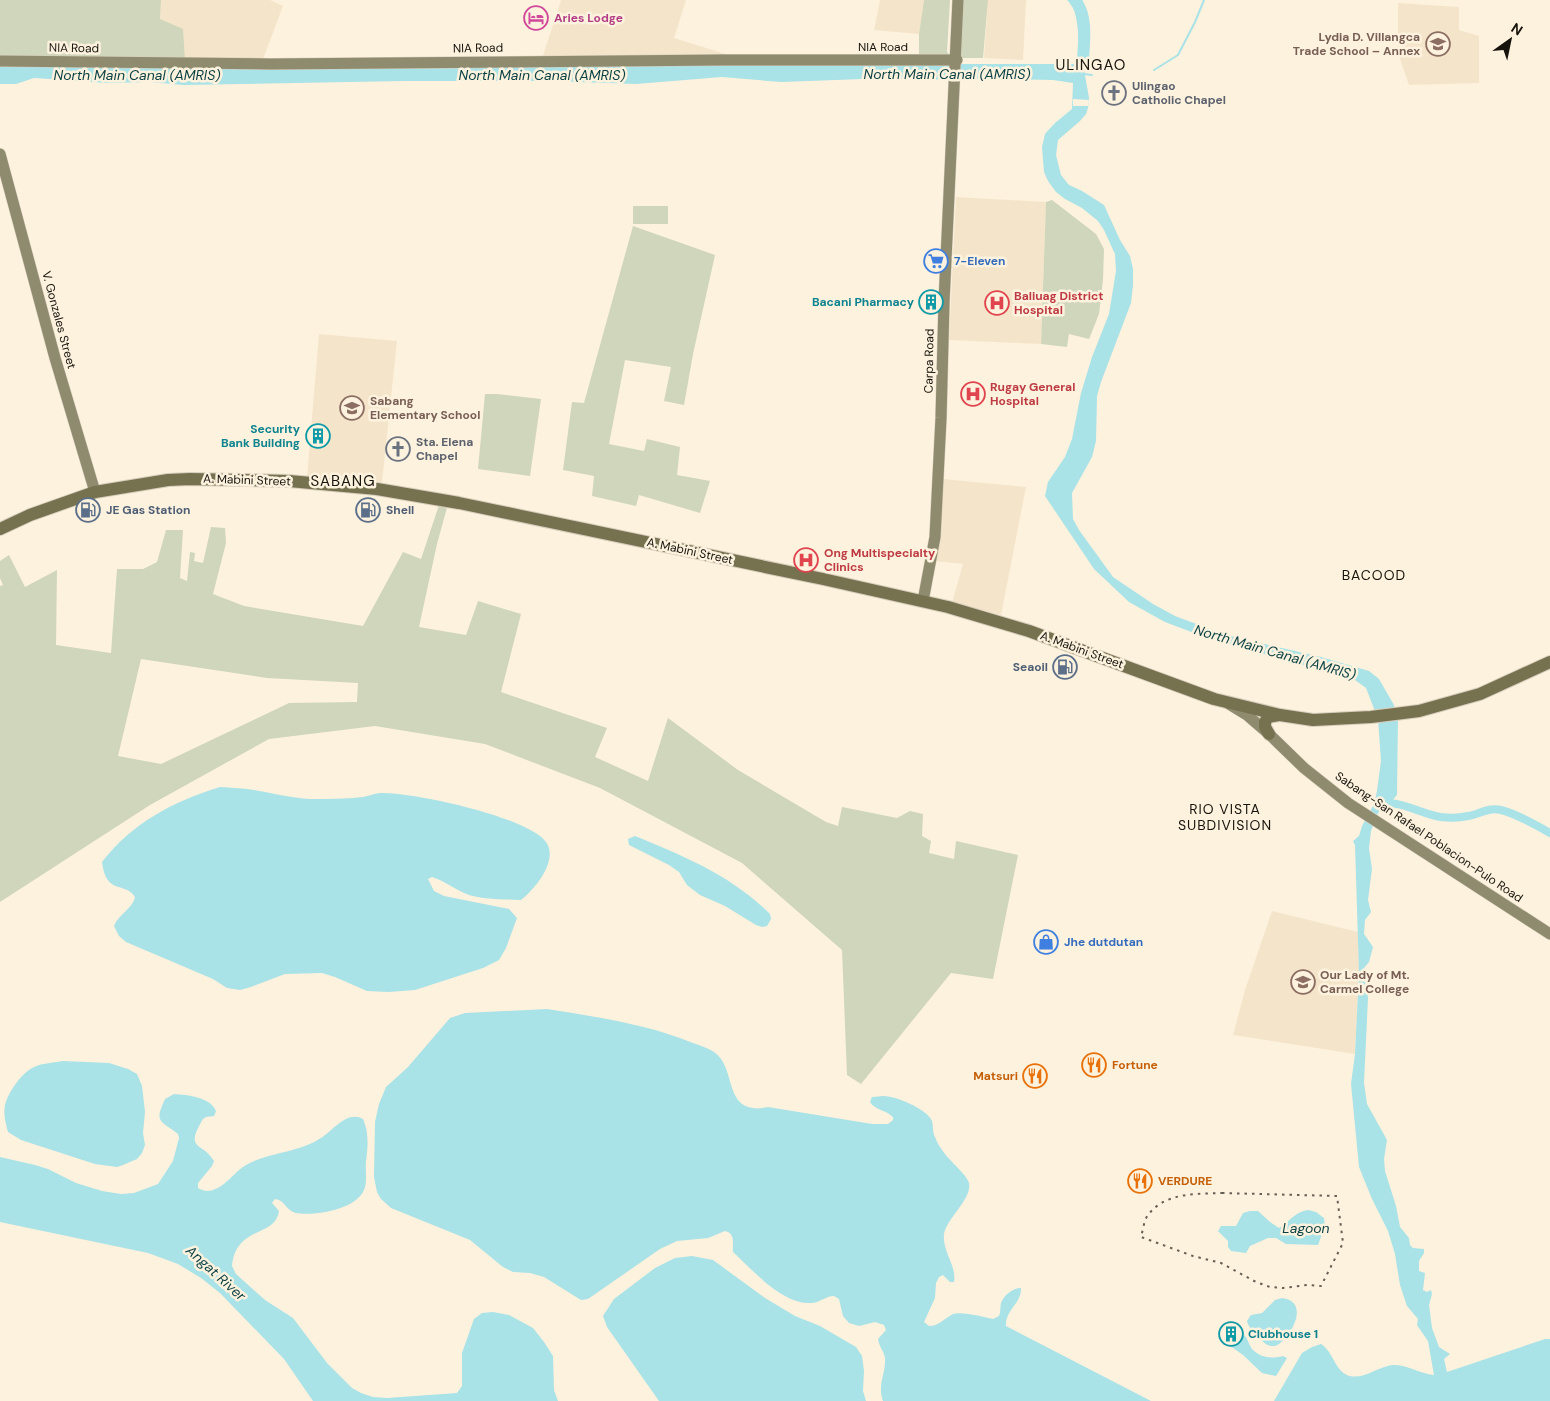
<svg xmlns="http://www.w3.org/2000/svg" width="1550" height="1401" font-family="'DM Sans',sans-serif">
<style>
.built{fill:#f4e5ca}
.green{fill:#cfd6bb;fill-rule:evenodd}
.water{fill:#a9e2e7}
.pier{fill:#fdf2de}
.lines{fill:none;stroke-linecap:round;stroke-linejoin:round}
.stream{stroke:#a9e2e7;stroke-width:2}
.canal{stroke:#a9e2e7;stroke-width:8}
.river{stroke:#a9e2e7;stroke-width:12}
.secondary-casing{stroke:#d8cebd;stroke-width:12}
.primary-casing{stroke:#d8cebd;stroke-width:14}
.secondary{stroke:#8e8b6f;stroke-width:11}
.primary{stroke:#767250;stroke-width:12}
.rail{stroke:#655f54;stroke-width:2;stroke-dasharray:2.5 5;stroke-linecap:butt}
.labels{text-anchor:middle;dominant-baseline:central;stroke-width:5;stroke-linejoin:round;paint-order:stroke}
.hotel-label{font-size:12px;font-weight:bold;fill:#b23c85;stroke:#fdf2de;text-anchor:start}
.education-label{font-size:12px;font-weight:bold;fill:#785e54;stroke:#fdf2de;text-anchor:start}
.street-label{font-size:12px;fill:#17140d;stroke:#fdf2de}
.worship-label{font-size:12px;font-weight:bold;fill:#5b616d;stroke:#fdf2de;text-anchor:start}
.shop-label{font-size:12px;font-weight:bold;fill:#366cbe;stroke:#fdf2de;text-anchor:start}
.health-label{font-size:12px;font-weight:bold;fill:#be3a42;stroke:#fdf2de;text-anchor:start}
.culture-label{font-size:12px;font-weight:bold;fill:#0d838f;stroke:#fdf2de;text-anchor:end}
.service-label{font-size:12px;font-weight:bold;fill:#4e5e75;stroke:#fdf2de;text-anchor:start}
.food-label{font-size:12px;font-weight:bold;fill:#c56008;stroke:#fdf2de;text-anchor:start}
.water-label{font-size:14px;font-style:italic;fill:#083f43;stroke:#fdf2de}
.neighbourhood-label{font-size:14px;letter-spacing:1px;fill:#17140d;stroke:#fdf2de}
.quarter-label{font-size:15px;letter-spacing:1px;fill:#17140d;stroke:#fdf2de}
</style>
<rect width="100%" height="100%" fill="#fdf2de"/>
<!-- built -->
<g class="built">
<polygon points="161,0 270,0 283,6 262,62 185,60 160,19"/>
<polygon points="561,0 686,0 674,38 732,56 542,59"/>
<polygon points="880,0 924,0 919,34 874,30"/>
<polygon points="988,0 1026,0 1023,60 984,58"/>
<polygon points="1398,3 1459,7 1459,30 1479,36 1479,83 1409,85 1398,53"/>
<polygon points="956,197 1046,202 1041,344 949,340"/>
<polygon points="319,334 397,341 382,482 307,477"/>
<polygon points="943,479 1026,487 1001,615 952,603 963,564 935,561"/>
<polygon points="1272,911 1358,932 1359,973 1355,1054 1233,1035 1245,990"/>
</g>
<!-- green -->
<g class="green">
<polygon points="0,0 161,0 160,19 183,29 185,60 0,57"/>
<polygon points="924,0 950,0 947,52 950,55 919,56 919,34"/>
<polygon points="962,0 988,0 983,58 960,58"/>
<polygon points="1052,200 1096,234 1104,249 1103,280 1099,314 1089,339 1069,334 1067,347 1041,344 1046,202"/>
<rect x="633" y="206" width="35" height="18"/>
<polygon points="633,226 715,255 693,354 684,405 664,401 671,367 625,360 609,444 644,451 647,439 680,447 677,475 710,481 700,513 639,495 636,506 592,496 594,476 563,470 572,402 584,403"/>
<polygon points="485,394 497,394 541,399 530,476 478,469"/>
<path d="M440,502l8,2 -11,40 -18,83 47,8 12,-34 43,13 -20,78 106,36 -12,29 53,24 20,-63 70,52 88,52 12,4 4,-19 55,11 13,-7 13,3 -1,22 9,5 -2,12 25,6 2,-18 62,14 -25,124 -42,-6 -90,111 -14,-9 -5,-125 -100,-87 -142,-75 -115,-44 -110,-18 -106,13 -119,66 -150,97v-316l3,-1 -3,-7v-17l9,-6 16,32 32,-17 -1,75 55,8 6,-84h26l14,-7 9,-32h17l-3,48 7,3 3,-29 5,1 -1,8 9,2 8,-36 14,1 1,15 -13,51 31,12 119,20 40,-74 18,7zM141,659l126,19 91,5 -1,19 -68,1 -128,61 -43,-8z"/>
</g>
<!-- water -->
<g class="water">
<path d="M1067,0h10l5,8 2,41 -1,15 6,34 -1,10 -2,6 -6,7 -22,19 -2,15 5,20 8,10 13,6 22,14 16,35 10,16 3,13v16l-2,18 -30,79 -4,14 -1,45 -4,16 -20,36 1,26 6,11 34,47 40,27 22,12 51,19 95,22 48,14 10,8 15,26 4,12 -1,78 -9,10 -4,2 -6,6 -7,18 -2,17 3,21 -4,31 3,12 -6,8 -1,14 9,13 -4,15 -5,6 4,30 -4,85 3,21 20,36 -3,19 1,12 11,35 4,21 9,11 1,7 3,3 11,1v4l-5,8v10l6,2 -2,17 4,2 4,-2 1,4 -3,11 3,23 7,19 11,7 -6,5 3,13 98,-33h5v62h-276l28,-48 10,-6 9,-3c12,8 13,23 24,30 15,9 33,-8 48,-9 14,-1 27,9 41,10l-6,-34 -11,-16 1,-6 -11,-13 -7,-21 -5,-31 -7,-23 -16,-32 -13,-32 -8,-83 4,-30 4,-81 -4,-128 -2,-4 6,-5 3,-10 12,-22 3,-13 4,-30 -3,-42 -12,-31 -11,-8 -153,-44 -37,-14 -36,-20 -35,-33 -49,-73 3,-14 17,-25 7,-18 9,-46 11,-36 17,-43 7,-43 -1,-17 -11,-24 -6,-9 -16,-13 -17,-9 -9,-7 -8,-11 -4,-9 -2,-25 3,-13 10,-11 17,-14 1,-26 -20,-3 -104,-2 -16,2 -43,-2 -109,4 -59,-5 -86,7 -86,-3h-146l-221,4 -33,-3 -43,1 -73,-5 -18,6h-16v-19l1078,-1c3,-11 0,-46 -5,-57 -2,-3 -4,-5 -6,-7z"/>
<path d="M220,787c11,1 23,1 34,3 18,3 37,8 56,9 17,0 35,0 53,-2 6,-1 12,-4 18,-4 32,-1 147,24 165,49 13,18 -11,47 -25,58 -17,-1 -36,0 -52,-5 -13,-5 -24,-14 -37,-18l-4,2 6,12 10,5 65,13 8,9 -11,30 -7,12 -16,8 -68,22 -26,2 -22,-1 -32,-14 -13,-4 -37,1 -34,13 -11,3 -13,-2 -14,-9 -87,-37 -7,-6 -5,-10c5,-12 19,-18 21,-29 -10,-16 -29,-1 -33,-35 30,-39 72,-61 118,-75z"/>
<path d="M635,836c49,20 97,40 135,78l1,5 -4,7 -5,1 -6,-2 -31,-19 -25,-11 -13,-10 -8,-13 -10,-7 -40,-20 -1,-6z"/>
<path d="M547,1009c49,8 100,15 146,34 6,2 15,5 21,9 21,14 11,53 39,56 4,1 10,0 15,-1l104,17h16l5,-4v-3c-7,-7 -18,-7 -23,-15l2,-5c4,0 8,-1 11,-1 13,0 41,12 48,23 3,5 1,13 4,18 2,6 6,12 10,17 5,7 22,21 24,29 3,16 -22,35 -25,51 -2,17 13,32 10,48h-4l-7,-7 -4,2 -3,6 -1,15 -11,24 5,4c10,0 16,-8 24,-12 9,-3 31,3 40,5l6,-3c2,-5 1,-9 2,-13 3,-8 12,-15 20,-15 1,15 -16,22 -15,38l145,75h-268c-6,-17 3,-27 2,-43 -1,-7 -6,-11 -7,-19l8,-9 -2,-5 -9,-3 -16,4 -10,-3 -6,-7 -4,-17 -5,-3c-8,0 -15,7 -23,7 -30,1 -58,-33 -78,-51 -1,-9 3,-18 -8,-21l-17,7 -31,3 -17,8 -72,50 -7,1 -37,-23 -14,-4 -17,-1 -10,-5 -33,-27 -79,-32 -10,-9 -4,-7 -3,-15 1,-55 4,-18 7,-17 22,-20 42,-49 15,-5z"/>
<path d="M63,1061l46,2 19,6 9,5 5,12 3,26 -2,21 2,12 -3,8 -5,6 -14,6 -6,2 -22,-3 -74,-24 -13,-8c-2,-8 -5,-18 -3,-27 3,-12 14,-28 24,-35 9,-7 23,-7 34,-9z"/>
<path d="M174,1094c14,1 36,3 42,17l-2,5 -8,1 -3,2c-19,32 -1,22 11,42l-2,5 -14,17v5c5,3 10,4 15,2 13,-4 21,-18 33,-25 23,-13 52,-12 75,-27 13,-9 27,-28 42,-19 6,13 5,28 3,42 -1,9 2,23 -3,31 -10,18 -48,24 -67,21 -10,-2 -11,-13 -21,-14l-3,4 7,8c-4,27 -43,14 -47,55l4,8 29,26 28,18 34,45 25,25 9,5 12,4 14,1 70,-5 5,-7v-33l12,-34 8,-6 11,-1 16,3 24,13 11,14 9,14 1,34 4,11h-245l-29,-42 -64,-66 -19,-15 -23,-14 -30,-11 -148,-31v-65l35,8 13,4 28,14 26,8 19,3 13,-1 24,-9 15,-23 6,-23 -1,-4c-18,-14 -24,-11 -13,-35z"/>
<path d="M1308,1210l8,2 8,6 1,8 -7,19 -32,-1 -10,-6h-8l-18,8 -4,7 -15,-2 -3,-4v-6l-10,-10 3,-5h15l7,-13 7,-2h8l12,11 9,6c12,-7 14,-15 29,-18z"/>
<polygon points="692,1256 713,1260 765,1298 795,1316 820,1326 856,1347 862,1356 864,1371 863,1391 866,1401 659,1401 607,1327 603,1316 614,1299 655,1268 675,1258"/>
<path d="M1282,1298c32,4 4,47 -8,48 -7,1 -12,-5 -16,-10 -4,-4 -10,-9 -11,-15l4,-6 11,-2 13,-13z"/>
<path d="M1241,1332c8,7 6,9 11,17 8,9 21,10 31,7l4,2 -11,18 -14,-3 -19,-18 -14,-10z"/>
</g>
<!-- pier -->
<polygon class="pier" points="1073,99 1089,100 1088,106 1073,106"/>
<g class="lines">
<!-- stream -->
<g class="stream">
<polyline points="1154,70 1178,55 1195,22 1204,0"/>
<polyline points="1084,74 1092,75"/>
</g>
<!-- canal -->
<path class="canal" d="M1381,804c20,-4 40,10 60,13 9,1 18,1 27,-1 12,-2 20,-9 33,-6 17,4 34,15 49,23"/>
<!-- river -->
<path class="river" d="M1075,0c13,17 9,40 8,60"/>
<!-- secondary casing -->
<g class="secondary-casing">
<g id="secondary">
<polyline points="0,61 271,64 722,60 957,60"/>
<polyline points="0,154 55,358 95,492"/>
<polyline points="923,601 935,537 941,418 944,302 958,0"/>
<polyline points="1229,704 1247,715 1269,734 1304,768 1348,803 1550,934"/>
</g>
</g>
<!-- primary casing -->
<g class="primary-casing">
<g id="primary">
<polyline points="0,529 30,515 95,492 168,480 190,479 289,481 377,489 459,503 823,579 948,607 1029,631 1214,699 1280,715 1313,720 1371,717 1419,711 1480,694 1550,662"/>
<polyline points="1269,734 1265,727 1265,722 1268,717 1279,715"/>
</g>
</g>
<!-- secondary -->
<use href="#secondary" class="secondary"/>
<!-- primary -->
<use href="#primary" class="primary"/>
<!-- rail -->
<path class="rail" d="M1222,1193l115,3 6,47 -22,43 -14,-1 -24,3 -13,-1 -14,-5 -35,-19 -28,-7 -52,-19c2,-7 3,-17 7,-22 17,-23 49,-21 74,-22z"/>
</g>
<!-- icons -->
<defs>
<g id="hotel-ring" transform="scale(1.25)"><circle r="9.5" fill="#fdf2de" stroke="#d1479c" stroke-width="1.5"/><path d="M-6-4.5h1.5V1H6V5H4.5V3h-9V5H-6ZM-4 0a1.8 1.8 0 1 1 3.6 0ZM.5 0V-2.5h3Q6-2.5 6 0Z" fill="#d1479c"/></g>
<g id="school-ring" transform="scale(1.25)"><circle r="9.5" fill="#fdf2de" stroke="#8d6e63" stroke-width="1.5"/><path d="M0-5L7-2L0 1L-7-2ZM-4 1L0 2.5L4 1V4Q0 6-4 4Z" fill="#8d6e63"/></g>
<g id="church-ring" transform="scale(1.25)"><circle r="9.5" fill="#fdf2de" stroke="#6b7280" stroke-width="1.5"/><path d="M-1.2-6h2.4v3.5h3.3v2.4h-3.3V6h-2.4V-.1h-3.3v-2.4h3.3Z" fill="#6b7280"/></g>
<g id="supermarket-ring" transform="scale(1.25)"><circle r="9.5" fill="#fdf2de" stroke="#3f7fe0" stroke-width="1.5"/><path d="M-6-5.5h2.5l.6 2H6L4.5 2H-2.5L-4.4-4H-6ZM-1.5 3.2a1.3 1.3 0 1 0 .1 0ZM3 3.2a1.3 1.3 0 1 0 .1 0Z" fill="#3f7fe0"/></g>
<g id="building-ring" transform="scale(1.25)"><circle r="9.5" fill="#fdf2de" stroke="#0f9aa8" stroke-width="1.5"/><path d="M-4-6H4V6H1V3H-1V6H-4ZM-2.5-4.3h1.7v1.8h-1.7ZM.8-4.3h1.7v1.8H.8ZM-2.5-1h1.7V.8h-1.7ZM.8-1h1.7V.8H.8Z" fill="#0f9aa8"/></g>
<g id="hospital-ring" transform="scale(1.25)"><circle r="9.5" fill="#fdf2de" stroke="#e0444e" stroke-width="1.5"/><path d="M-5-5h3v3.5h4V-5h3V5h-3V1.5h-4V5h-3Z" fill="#e0444e"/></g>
<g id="fuel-ring" transform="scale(1.25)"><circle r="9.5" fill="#fdf2de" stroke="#5c6f8a" stroke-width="1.5"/><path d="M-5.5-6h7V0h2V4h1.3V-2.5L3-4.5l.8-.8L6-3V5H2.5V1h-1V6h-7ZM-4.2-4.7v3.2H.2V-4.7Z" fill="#5c6f8a"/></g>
<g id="shop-ring" transform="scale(1.25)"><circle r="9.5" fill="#fdf2de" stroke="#3f7fe0" stroke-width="1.5"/><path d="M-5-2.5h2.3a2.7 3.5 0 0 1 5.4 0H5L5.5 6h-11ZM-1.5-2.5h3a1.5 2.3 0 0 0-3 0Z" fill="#3f7fe0"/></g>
<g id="university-ring" transform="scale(1.25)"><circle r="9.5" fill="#fdf2de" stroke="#8d6e63" stroke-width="1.5"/><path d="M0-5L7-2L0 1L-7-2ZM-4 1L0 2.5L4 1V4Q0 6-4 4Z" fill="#8d6e63"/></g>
<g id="restaurant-ring" transform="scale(1.25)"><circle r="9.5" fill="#fdf2de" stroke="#e8710a" stroke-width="1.5"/><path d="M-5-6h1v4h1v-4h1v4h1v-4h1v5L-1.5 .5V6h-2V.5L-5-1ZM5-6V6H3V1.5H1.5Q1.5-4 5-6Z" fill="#e8710a"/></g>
</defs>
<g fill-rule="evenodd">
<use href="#hotel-ring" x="536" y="18"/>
<use href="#school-ring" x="1438" y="44"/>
<use href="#church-ring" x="1114" y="93"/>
<use href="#supermarket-ring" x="936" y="261"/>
<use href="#building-ring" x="931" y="302"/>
<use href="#hospital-ring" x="997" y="303"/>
<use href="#hospital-ring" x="973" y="394"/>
<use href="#school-ring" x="352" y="408"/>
<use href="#building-ring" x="318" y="436"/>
<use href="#church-ring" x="398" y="449"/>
<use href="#fuel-ring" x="88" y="510"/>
<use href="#fuel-ring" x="368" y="510"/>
<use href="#hospital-ring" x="806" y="560"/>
<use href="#fuel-ring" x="1065" y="667"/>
<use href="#shop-ring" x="1046" y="942"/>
<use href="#university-ring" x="1303" y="982"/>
<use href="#restaurant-ring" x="1094" y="1065"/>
<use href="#restaurant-ring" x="1035" y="1076"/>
<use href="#restaurant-ring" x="1140" y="1181"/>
<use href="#building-ring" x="1231" y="1334"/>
</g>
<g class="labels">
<!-- hotel labels -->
<g class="hotel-label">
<text x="554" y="18">Aries Lodge</text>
</g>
<!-- education labels -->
<g class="education-label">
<text x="1420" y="37" text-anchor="end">Lydia D. Villangca<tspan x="1420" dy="14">Trade School – Annex</tspan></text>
<text x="370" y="401">Sabang<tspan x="370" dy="14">Elementary School</tspan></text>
<text x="1320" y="975">Our Lady of Mt.<tspan x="1320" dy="14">Carmel College</tspan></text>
</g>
<!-- street labels -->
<g class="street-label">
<text x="883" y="47">NIA Road</text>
<text transform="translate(74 48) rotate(1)">NIA Road</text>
<text transform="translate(478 48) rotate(-1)">NIA Road</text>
<text transform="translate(59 320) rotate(75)">V. Gonzales Street</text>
<text transform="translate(929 361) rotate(-89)">Carpa Road</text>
<text transform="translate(247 480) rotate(2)">A. Mabini Street</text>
<text transform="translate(690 551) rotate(12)">A. Mabini Street</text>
<text transform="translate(1082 650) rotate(20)">A. Mabini Street</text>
<text transform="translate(1429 837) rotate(34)">Sabang-San Rafael Poblacion-Pulo Road</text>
</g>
<!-- worship labels -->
<g class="worship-label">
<text x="1132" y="86">Ulingao<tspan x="1132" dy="14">Catholic Chapel</tspan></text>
<text x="416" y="442">Sta. Elena<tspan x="416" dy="14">Chapel</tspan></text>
</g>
<!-- shop labels -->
<g class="shop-label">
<text x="954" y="261">7-Eleven</text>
<text x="1064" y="942">Jhe dutdutan</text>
</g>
<!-- health labels -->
<g class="health-label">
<text x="1014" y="296">Baliuag District<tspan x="1014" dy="14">Hospital</tspan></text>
<text x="990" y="387">Rugay General<tspan x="990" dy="14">Hospital</tspan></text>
<text x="824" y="553">Ong Multispecialty<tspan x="824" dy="14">Clinics</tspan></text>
</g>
<!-- culture labels -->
<g class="culture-label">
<text x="914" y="302">Bacani Pharmacy</text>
<text x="300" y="429">Security<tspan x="300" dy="14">Bank Building</tspan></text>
<text x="1248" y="1334" text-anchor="start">Clubhouse 1</text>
</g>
<!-- service labels -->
<g class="service-label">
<text x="106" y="510">JE Gas Station</text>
<text x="386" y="510">Shell</text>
<text x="1048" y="667" text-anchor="end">Seaoil</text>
</g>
<!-- food labels -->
<g class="food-label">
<text x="1112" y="1065">Fortune</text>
<text x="1018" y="1076" text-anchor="end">Matsuri</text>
<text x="1158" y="1181">VERDURE</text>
</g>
<!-- water labels -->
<g class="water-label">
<text x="947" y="74">North Main Canal (AMRIS)</text>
<text x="137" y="75">North Main Canal (AMRIS)</text>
<text x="542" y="75">North Main Canal (AMRIS)</text>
<text transform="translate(1275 652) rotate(16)">North Main Canal (AMRIS)</text>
<text x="1306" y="1228">Lagoon</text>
<text transform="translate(216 1273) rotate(42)">Angat River</text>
</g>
<!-- neighbourhood labels -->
<g class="neighbourhood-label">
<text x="1374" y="575">BACOOD</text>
<text x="1225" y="809">RIO VISTA<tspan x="1225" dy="16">SUBDIVISION</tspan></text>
</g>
<!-- quarter labels -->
<g class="quarter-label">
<text x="1091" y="65">ULINGAO</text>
<text x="343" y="481">SABANG</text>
</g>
</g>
<!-- north arrow -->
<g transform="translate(1510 40) rotate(33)" stroke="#fdf2de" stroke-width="4" paint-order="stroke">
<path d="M0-4L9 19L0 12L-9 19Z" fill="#17140d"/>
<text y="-8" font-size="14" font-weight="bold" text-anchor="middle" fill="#17140d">N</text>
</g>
</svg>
